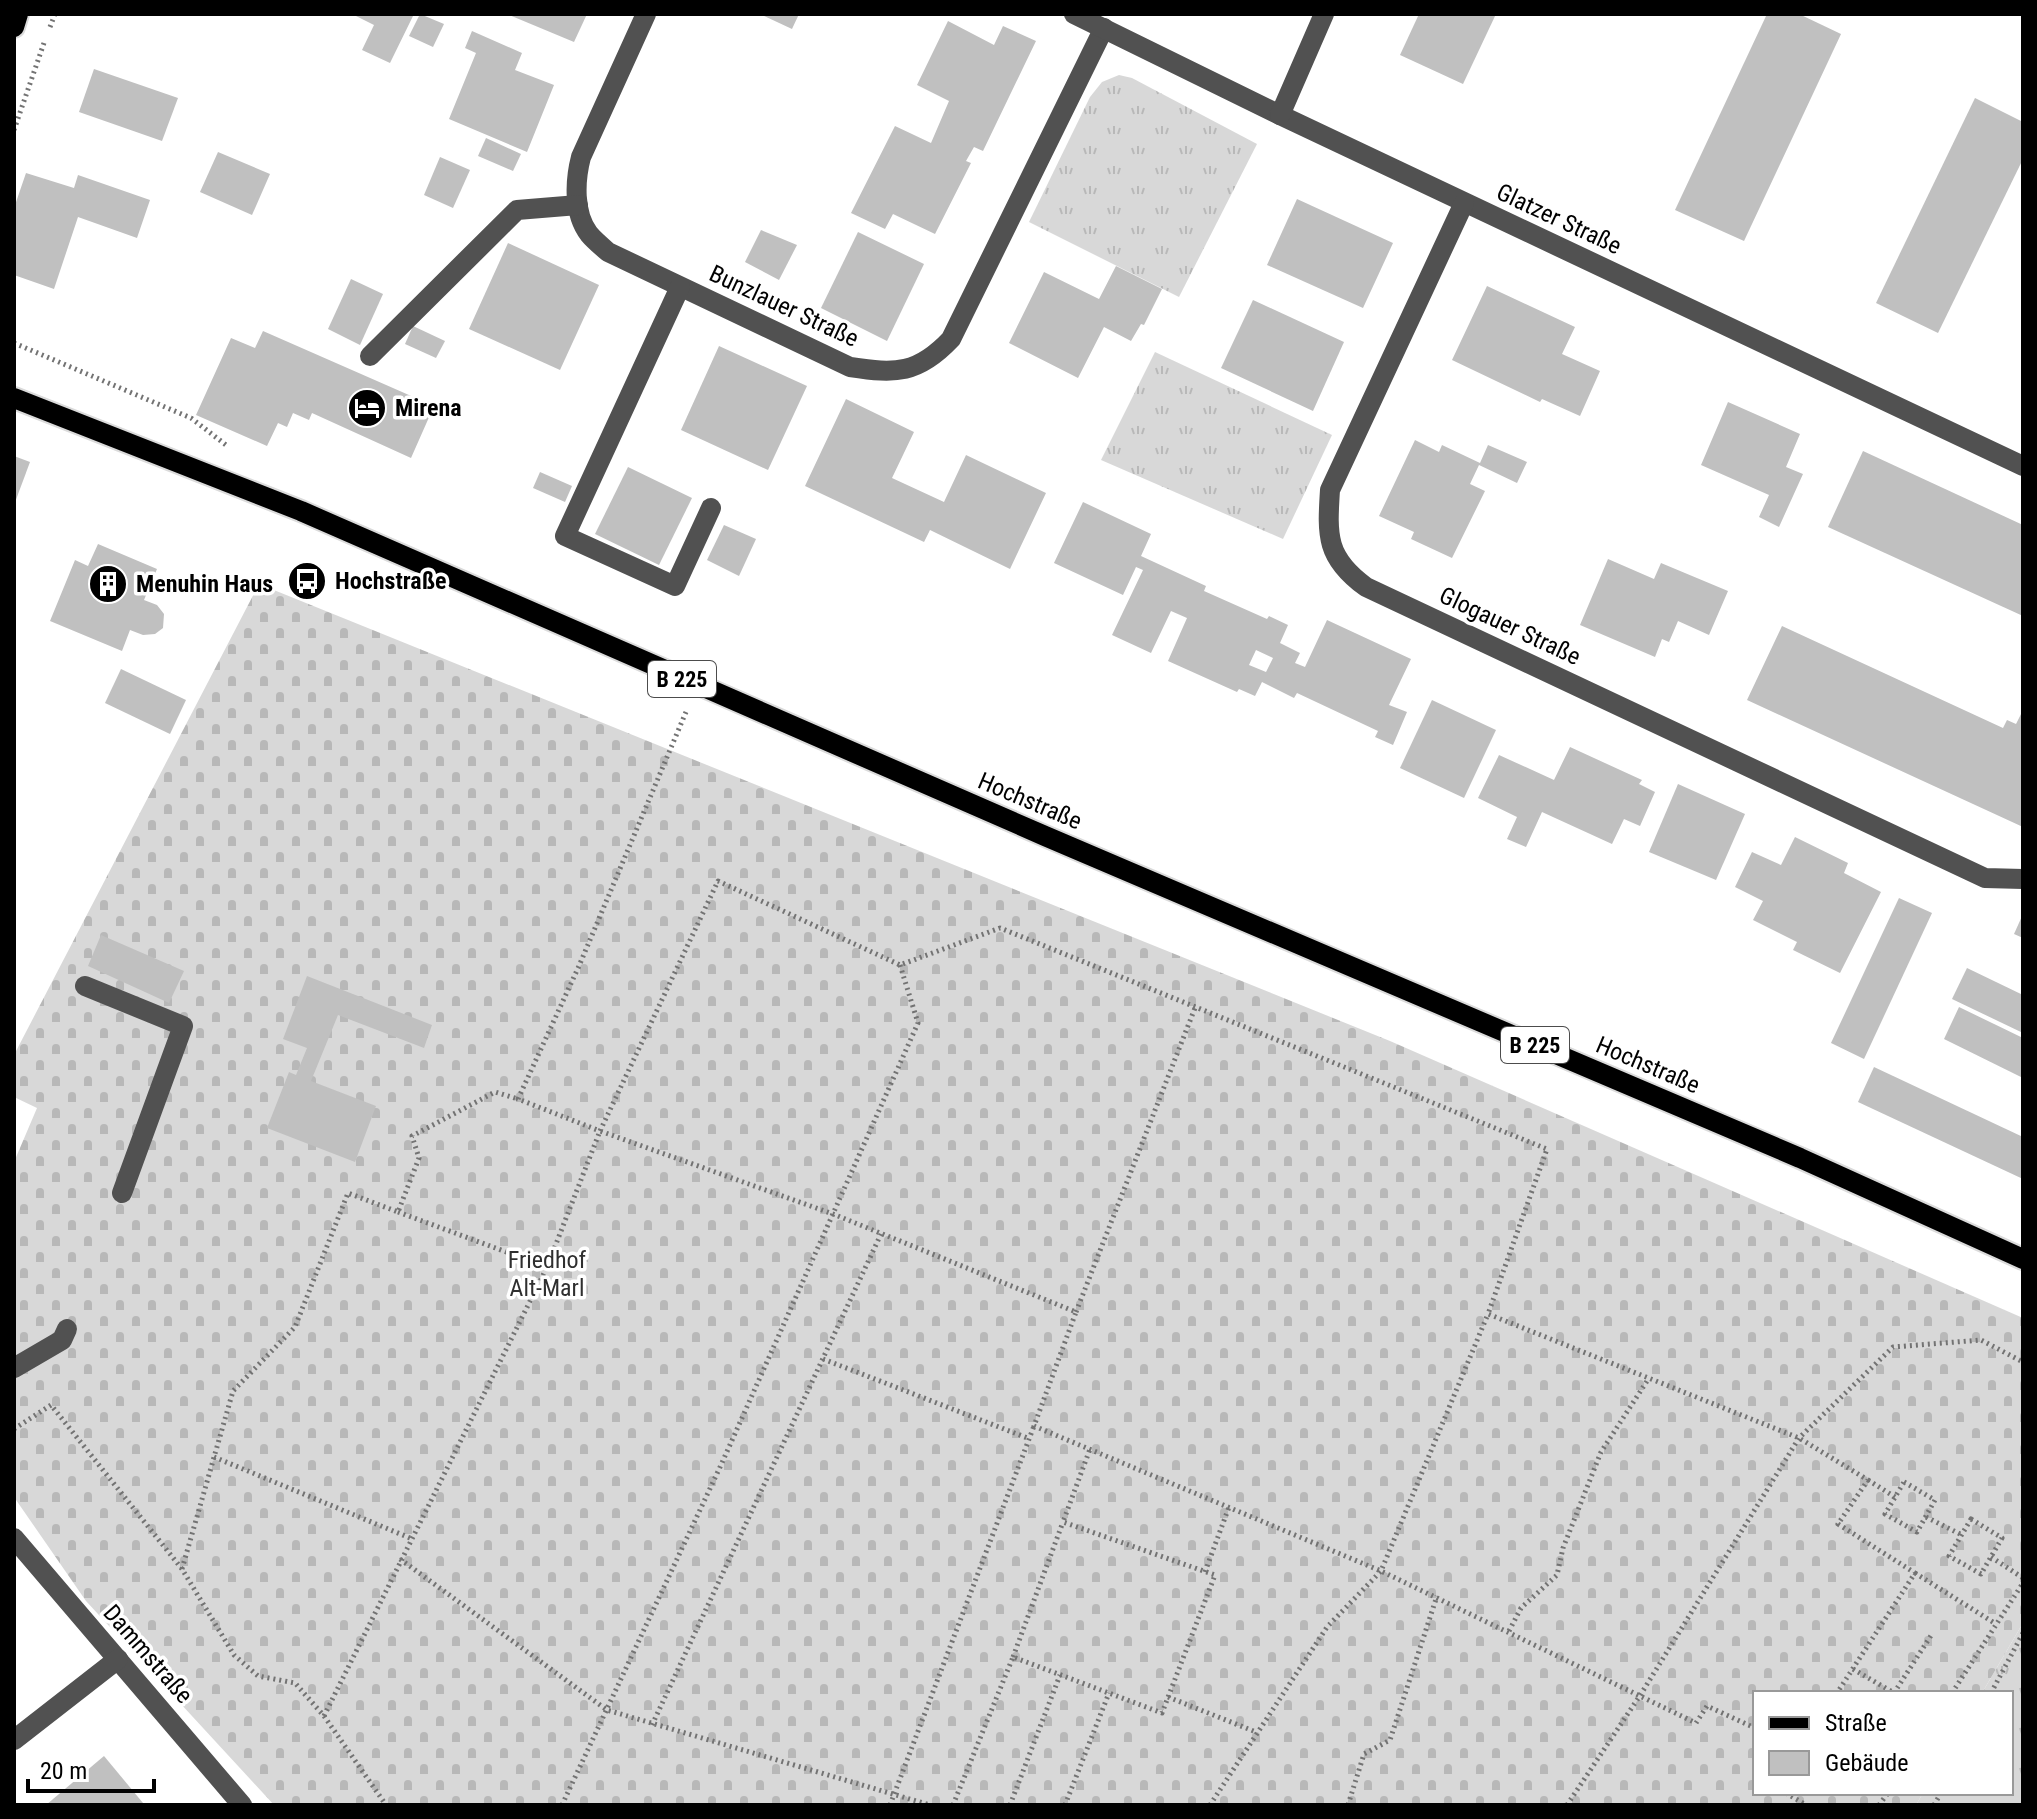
<svg xmlns="http://www.w3.org/2000/svg" width="2037" height="1819" font-family="'Roboto Condensed',sans-serif">
<style>
.grass{fill:url(#grass-tufts)}
.cemetery{fill:url(#cemetery-stones)}
.building{fill:#c0c0c0;fill-rule:evenodd}
.lines{fill:none;stroke-linecap:round;stroke-linejoin:round}
.major-casing{stroke:#dbdbdb;stroke-width:24}
.path{stroke:#737373;stroke-width:5;stroke-dasharray:2 4;stroke-linecap:butt}
.minor{stroke:#515151;stroke-width:20}
.major{stroke:#000;stroke-width:20}
.labels{text-anchor:middle;dominant-baseline:central;stroke-width:7;stroke-linejoin:round;paint-order:stroke}
.shield{fill:#fff;stroke:#4c4c4c;stroke-width:2}
.shield-label{font-size:22px;font-weight:bold;fill:#000}
.street-label{font-size:24px;fill:#000;stroke:#fff}
.poi-label{font-size:24px;font-weight:bold;fill:#000;stroke:#fff;text-anchor:start}
.park-label{font-size:24px;fill:#2f2f2f;stroke:#fff}
</style>
<defs>
<pattern id="grass-tufts" width="24" height="20" patternUnits="userSpaceOnUse" patternTransform="scale(2)"><rect width="24" height="20" fill="#d8d8d8"/><path d="M3 7l-1-3M5 7V3M7 7l1-3M15 17l-1-3M17 17v-4M19 17l1-3" fill="none" stroke="#b8b8b8"/></pattern>
<pattern id="cemetery-stones" width="16" height="16" patternUnits="userSpaceOnUse" patternTransform="scale(2)"><rect width="16" height="16" fill="#d8d8d8"/><path d="M2 7V4a2 2 0 0 1 4 0v3zM10 15v-3a2 2 0 0 1 4 0v3z" fill="#b8b8b8"/></pattern>
</defs>
<rect width="100%" height="100%" fill="#fff"/>
<!-- grass -->
<g class="grass">
<polygon points="1119,75 1132,78 1257,144 1179,297 1029,222 1090,97 1102,82"/>
<polygon points="1155,352 1332,435 1283,539 1101,460"/>
<polygon points="2023,1623 2023,1805 1916,1805 1923,1793 2011,1793 2011,1693 1982,1693"/>
</g>
<!-- cemetery -->
<polygon class="cemetery" points="259,584 1390,1041 2023,1318 2023,1623 1982,1693 1755,1693 1755,1793 1923,1793 1916,1805 274,1805 86,1601 14,1497 14,1162 37,1108 14,1097 14,1055"/>
<!-- building -->
<g class="building">
<polygon points="352,14 414,14 390,63 362,50 374,25"/>
<polygon points="420,14 444,24 433,47 409,36"/>
<polygon points="507,14 587,14 574,42"/>
<polygon points="760,14 799,14 792,29"/>
<polygon points="1419,14 1496,14 1463,84 1400,55"/>
<polygon points="1767,14 1799,14 1841,34 1744,241 1675,210"/>
<polygon points="948,21 994,45 1003,26 1036,41 983,151 974,147 966,161 971,163 935,234 893,214 885,229 851,213 895,126 931,143 949,101 917,85"/>
<polygon points="472,31 522,53 515,70 554,85 527,152 449,119 476,53 465,48"/>
<polygon points="94,69 178,98 162,141 79,112"/>
<polygon points="1975,98 2023,122 2023,159 1938,333 1876,303"/>
<polygon points="486,138 521,154 513,171 478,156"/>
<polygon points="218,152 270,174 252,215 200,192"/>
<polygon points="440,157 470,170 453,208 424,195"/>
<polygon points="26,173 74,188 78,175 150,200 137,238 78,217 54,289 14,275 14,208"/>
<polygon points="1297,199 1393,243 1363,308 1267,265"/>
<polygon points="761,230 797,245 779,280 745,262"/>
<polygon points="858,232 924,264 887,341 821,308"/>
<polygon points="508,243 599,285 560,370 469,329"/>
<polygon points="1116,266 1162,289 1144,325 1141,324 1131,341 1104,327 1078,378 1009,343 1044,272 1099,299"/>
<polygon points="351,279 383,294 360,345 328,329"/>
<polygon points="1487,286 1575,327 1562,354 1600,371 1580,416 1542,399 1540,402 1452,360"/>
<polygon points="1253,300 1344,342 1313,411 1221,368"/>
<polygon points="413,326 445,341 436,358 405,344"/>
<polygon points="263,331 434,406 411,458 312,413 309,420 293,413 287,427 278,423 267,446 196,415 231,338 255,348"/>
<polygon points="719,346 807,386 768,470 681,430"/>
<polygon points="846,399 914,432 892,478 944,502 966,455 1046,493 1010,569 930,530 924,542 805,486"/>
<polygon points="1728,402 1800,434 1786,467 1803,474 1779,527 1759,517 1769,495 1701,465"/>
<polygon points="1415,440 1439,452 1442,445 1480,463 1488,445 1527,462 1517,483 1479,465 1470,484 1485,491 1452,558 1411,539 1414,532 1379,516"/>
<polygon points="1863,451 2023,525 2023,616 1828,527"/>
<polygon points="14,456 30,462 14,505"/>
<polygon points="628,467 692,498 659,565 595,534"/>
<polygon points="540,472 572,486 565,502 533,488"/>
<path d="M1083,502l68,32 -10,22 65,30 -2,5 63,28 2,-3 19,9 -8,18 20,10 -5,10 10,4 22,-47 84,39 -22,46 18,7 -14,33 -18,-8 3,-6 -81,-38 -3,5 -32,-16 -7,14 -16,-7 -2,3 -69,-31 19,-43 -16,-7 -20,42 -39,-18 31,-65 -7,-3 -13,28 -69,-32zM1256,650l17,8 -7,14 -17,-7z"/>
<polygon points="724,525 756,539 739,576 707,560"/>
<polygon points="98,544 157,569 144,600 157,605 164,614 163,628 155,634 143,635 130,630 122,651 50,621 75,560 88,566"/>
<polygon points="1608,559 1654,579 1661,563 1728,591 1709,635 1678,621 1669,642 1662,639 1655,657 1580,625"/>
<polygon points="1782,626 2003,728 2007,720 2016,724 2023,710 2023,827 1747,700"/>
<polygon points="121,669 186,700 170,734 105,703"/>
<polygon points="1432,700 1496,730 1464,798 1400,768"/>
<polygon points="1570,747 1642,780 1639,784 1655,792 1640,826 1624,819 1612,844 1542,812 1526,847 1507,839 1517,817 1478,798 1499,755 1554,780"/>
<polygon points="1678,784 1745,814 1716,880 1649,852"/>
<polygon points="1795,837 1848,863 1844,873 1881,892 1840,973 1793,950 1797,942 1753,920 1763,901 1735,887 1752,852 1781,865"/>
<polygon points="1899,898 1932,913 1864,1059 1831,1043"/>
<polygon points="2023,914 2023,938 2014,934"/>
<polygon points="101,935 184,971 169,1003 88,966"/>
<polygon points="1967,968 2023,995 2023,1033 1952,999"/>
<polygon points="307,976 432,1025 424,1048 338,1015 311,1081 376,1106 355,1162 267,1128 289,1072 296,1075 307,1048 283,1039"/>
<polygon points="1959,1007 2023,1038 2023,1078 1944,1039"/>
<polygon points="1874,1067 2023,1137 2023,1179 1858,1102"/>
<polygon points="104,1756 143,1803 140,1805 46,1805"/>
</g>
<g class="lines">
<!-- major casing -->
<g class="major-casing">
<g id="major">
<polyline points="14,27 18,14"/>
<polyline points="14,398 301,511 1045,836 1800,1158 2023,1259"/>
</g>
</g>
<!-- path -->
<g class="path">
<polyline points="50,27 55,14"/>
<polyline points="14,130 45,40"/>
<polyline points="14,343 191,418 226,445"/>
<polyline points="686,712 579,966 518,1099 600,1131 718,881 900,965 1000,928 1547,1149 1488,1314"/>
<polyline points="398,1212 547,1267"/>
<polyline points="1076,1312 1195,1008"/>
<polyline points="823,1359 1030,1439"/>
<polyline points="14,1429 51,1405 182,1569 234,1655 258,1676 295,1683 324,1716 386,1805"/>
<polyline points="214,1457 410,1538"/>
<polyline points="1868,1480 1895,1497"/>
<polygon points="1904,1482 1935,1500 1917,1532 1885,1514"/>
<polyline points="1926,1517 1962,1535"/>
<polygon points="1971,1519 2002,1538 1981,1574 1949,1556"/>
<polyline points="1991,1557 2023,1578"/>
<polyline points="400,1559 607,1710 930,1805"/>
<polyline points="182,1569 233,1391 295,1327 348,1193 398,1212 419,1158 412,1136 495,1092 518,1099"/>
<polyline points="1205,1572 1229,1507"/>
<polyline points="1915,1573 1996,1624"/>
<polyline points="1509,1631 1521,1608 1557,1575 1563,1548 1601,1452 1649,1378"/>
<polyline points="1013,1657 1063,1522"/>
<polyline points="1853,1669 1894,1693"/>
<polyline points="1894,1693 1932,1634"/>
<polyline points="1952,1693 2023,1583"/>
<polyline points="1991,1693 2023,1633"/>
<polyline points="1168,1697 1256,1732"/>
<polyline points="324,1716 547,1267 600,1131 833,1214 1076,1312 1034,1426 1381,1571 1696,1723 1707,1706 1755,1728"/>
<polyline points="652,1725 881,1234"/>
<polyline points="1786,1793 1806,1805"/>
<polyline points="562,1805 721,1465 918,1023 900,965"/>
<polyline points="890,1805 1034,1426"/>
<polyline points="953,1805 1013,1657 1162,1713 1215,1575 1063,1522 1090,1449"/>
<polyline points="1010,1805 1060,1675"/>
<polyline points="1065,1805 1109,1693"/>
<polyline points="1210,1805 1327,1627 1381,1571 1488,1314 1799,1438 1868,1480 1838,1524 1915,1573 1837,1693"/>
<polyline points="1348,1805 1364,1754 1390,1740 1437,1596"/>
<polyline points="1567,1805 1641,1694 1799,1438 1893,1347 1981,1340 2023,1362"/>
<polyline points="1879,1805 1888,1793"/>
<polyline points="1934,1805 1941,1793"/>
</g>
<!-- minor -->
<g class="minor">
<path d="M646,14l-65,143c-6,23 -8,56 8,77 5,6 12,12 19,18l242,115c46,7 68,7 101,-28l153,-311"/>
<polyline points="1074,14 1280,115 2023,466"/>
<polyline points="1280,115 1324,14"/>
<path d="M1464,203l-134,287c-3,46 -4,68 36,97l619,291 38,1"/>
<polyline points="680,287 565,536 675,586 711,508"/>
<polyline points="370,356 517,210 578,205"/>
<polyline points="85,986 183,1026 122,1193"/>
<polyline points="14,1368 62,1340 67,1329"/>
<polyline points="14,1538 242,1805"/>
<polyline points="14,1740 118,1659"/>
</g>
<!-- major -->
<use href="#major" class="major"/>
</g>
<!-- icons -->
<defs>
<g id="hotel-disc" transform="scale(2)"><circle r="9.5" fill="#000" stroke="#fff"/><path d="M-6-4.5h1.5V1H6V5H4.5V3h-9V5H-6ZM-4 0a1.8 1.8 0 1 1 3.6 0ZM.5 0V-2.5h3Q6-2.5 6 0Z" fill="#fff"/></g>
<g id="bus-disc" transform="scale(2)"><circle r="9.5" fill="#000" stroke="#fff"/><path d="M-5-6H5V4H4V6H2V4H-2V6H-4V4H-5ZM-3.5-4V0h7V-4ZM-3.5 1.2v1.5H-2V1.2ZM2 1.2v1.5H3.5V1.2Z" fill="#fff"/></g>
<g id="building-disc" transform="scale(2)"><circle r="9.5" fill="#000" stroke="#fff"/><path d="M-4-6H4V6H1V3H-1V6H-4ZM-2.5-4.3h1.7v1.8h-1.7ZM.8-4.3h1.7v1.8H.8ZM-2.5-1h1.7V.8h-1.7ZM.8-1h1.7V.8H.8Z" fill="#fff"/></g>
</defs>
<g fill-rule="evenodd">
<use href="#hotel-disc" x="367" y="408"/>
<use href="#bus-disc" x="307" y="581"/>
<use href="#building-disc" x="108" y="584"/>
</g>
<g class="labels">
<!-- shield labels -->
<g class="shield">
<rect x="648" y="661" width="68" height="36" rx="6"/>
<rect x="1501" y="1027" width="68" height="36" rx="6"/>
</g>
<g class="shield-label">
<text x="682" y="679">B 225</text>
<text x="1535" y="1045">B 225</text>
</g>
<!-- street labels -->
<g class="street-label">
<text transform="translate(1559 219) rotate(25)">Glatzer Straße</text>
<text transform="translate(784 306) rotate(25)">Bunzlauer Straße</text>
<text transform="translate(1510 626) rotate(25)">Glogauer Straße</text>
<text transform="translate(1030 801) rotate(23)">Hochstraße</text>
<text transform="translate(1648 1065) rotate(23)">Hochstraße</text>
<text transform="translate(148 1654) rotate(49)">Dammstraße</text>
</g>
<!-- poi labels -->
<g class="poi-label">
<text x="395" y="408">Mirena</text>
<text x="335" y="581">Hochstraße</text>
<text x="136" y="584">Menuhin Haus</text>
</g>
<!-- park labels -->
<g class="park-label">
<text x="547" y="1260">Friedhof<tspan x="547" dy="28">Alt-Marl</tspan></text>
</g>
</g>
<!-- border -->
<rect width="2037" height="1819" fill="none" stroke="#000000" stroke-width="32"/>
<!-- legend -->
<rect x="1753" y="1691" width="260" height="104" fill="#ffffff" stroke="#999999" stroke-width="2"/>
<rect x="1769" y="1717" width="40" height="12" fill="#000000" stroke="#999999" stroke-width="2"/>
<text x="1825" y="1731" font-size="24" fill="#000000">Straße</text>
<rect x="1769" y="1751" width="40" height="24" fill="#c0c0c0" stroke="#999999" stroke-width="2"/>
<text x="1825" y="1771" font-size="24" fill="#000000">Gebäude</text>
<!-- scale -->
<path d="M28 1779v12h126v-12" fill="none" stroke="#000000" stroke-width="4"/>
<text x="40" y="1779" font-size="24" fill="#000000" stroke="#ffffff" stroke-width="6" paint-order="stroke">20 m</text>
</svg>
